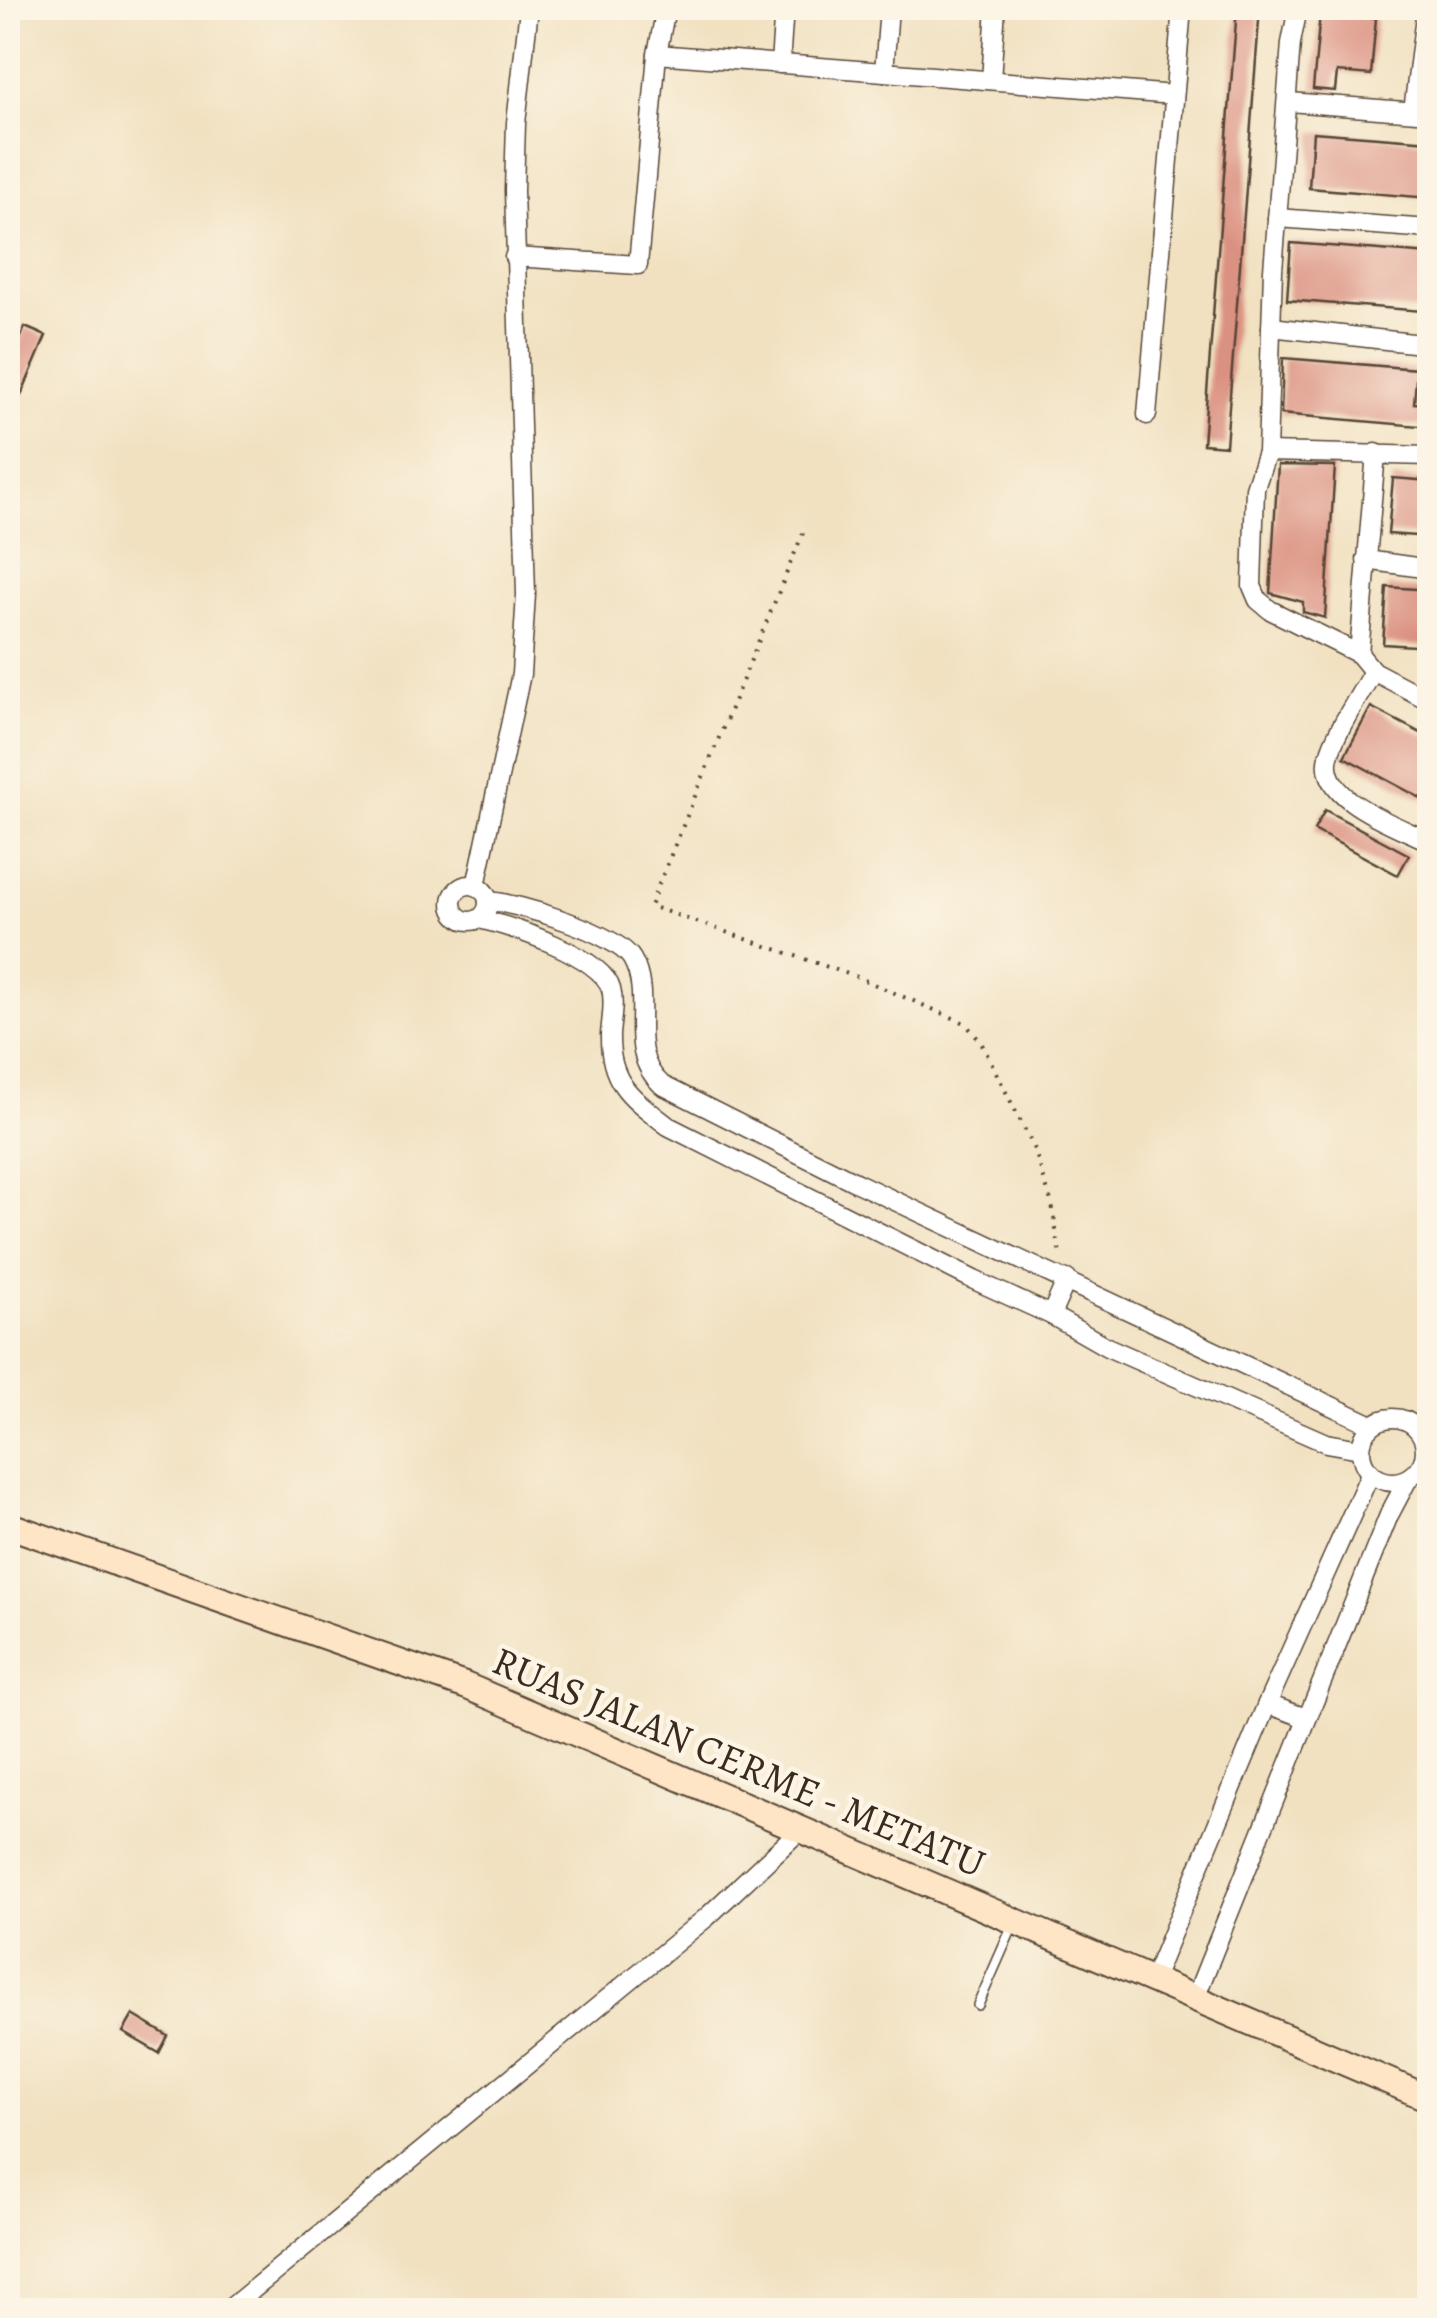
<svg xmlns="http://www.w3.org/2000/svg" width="1437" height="2318" font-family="Alegreya,serif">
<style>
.building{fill:#db9181}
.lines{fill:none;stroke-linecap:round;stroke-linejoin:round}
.service-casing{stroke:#564536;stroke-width:12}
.minor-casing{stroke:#564536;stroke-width:21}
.secondary-casing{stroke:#564536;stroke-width:29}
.path{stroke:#564536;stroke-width:4;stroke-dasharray:2.5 8;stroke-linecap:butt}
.service{stroke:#fff;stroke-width:9}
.minor{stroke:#fff;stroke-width:18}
.secondary{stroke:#fee5c5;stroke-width:25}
.labels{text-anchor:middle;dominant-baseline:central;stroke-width:9;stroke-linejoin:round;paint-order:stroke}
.street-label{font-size:40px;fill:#3b2a1e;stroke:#fcf5e5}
</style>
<rect width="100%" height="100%" fill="#fcf5e5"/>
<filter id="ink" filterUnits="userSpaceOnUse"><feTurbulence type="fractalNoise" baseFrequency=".01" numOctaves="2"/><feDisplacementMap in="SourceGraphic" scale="20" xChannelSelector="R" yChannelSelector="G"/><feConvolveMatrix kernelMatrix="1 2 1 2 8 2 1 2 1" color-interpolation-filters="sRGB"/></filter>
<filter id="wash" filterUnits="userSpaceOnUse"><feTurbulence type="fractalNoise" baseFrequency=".0048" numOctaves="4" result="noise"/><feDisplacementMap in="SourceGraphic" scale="40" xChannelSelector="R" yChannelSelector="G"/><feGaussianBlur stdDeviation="2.25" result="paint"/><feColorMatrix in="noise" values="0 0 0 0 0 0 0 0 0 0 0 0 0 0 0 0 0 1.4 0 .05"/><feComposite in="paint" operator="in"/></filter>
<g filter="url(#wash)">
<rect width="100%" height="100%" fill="#f1e1c1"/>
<g id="blocks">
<!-- building -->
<g class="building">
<polygon points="1237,8 1260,8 1226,446 1203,444"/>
<polygon points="1320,13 1376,18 1371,75 1337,72 1335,91 1313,89"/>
<polygon points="1313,132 1430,141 1430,198 1309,188"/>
<polygon points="1291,243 1430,254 1430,277 1424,277 1422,311 1287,300"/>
<polygon points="25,327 46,336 8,426 8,368"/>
<polygon points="1283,358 1417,369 1414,403 1430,404 1430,427 1281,414"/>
<polygon points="1278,465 1335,466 1325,618 1303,612 1303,602 1270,593"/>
<polygon points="1393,478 1430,481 1430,537 1388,534"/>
<polygon points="1387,587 1430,590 1430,647 1383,644"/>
<polygon points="1371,707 1430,738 1430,803 1344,757"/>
<polygon points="1325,810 1409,855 1398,875 1314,830"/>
<polygon points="133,2015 168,2036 159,2053 123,2032"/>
</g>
</g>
</g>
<g filter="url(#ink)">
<use href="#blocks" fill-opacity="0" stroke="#564536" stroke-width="2.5"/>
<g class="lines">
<!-- service casing -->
<g class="service-casing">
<polyline id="service" points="978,2005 1014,1923"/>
</g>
<!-- minor casing -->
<g class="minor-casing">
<g id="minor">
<polyline points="1298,8 1291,43 1273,270 1267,452 1255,488 1252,586 1258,600 1270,610 1359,654 1373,671 1430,701"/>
<polyline points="657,54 1174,95"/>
<polyline points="780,64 784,8"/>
<polyline points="884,72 889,8"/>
<polyline points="991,80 996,8"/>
<polyline points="1289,102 1430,113"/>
<polyline points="1413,111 1426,8"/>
<polyline points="1277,218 1430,229"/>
<polyline points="514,257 638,265 657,54 666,8"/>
<polyline points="1271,327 1430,345"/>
<polyline points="1147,415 1182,8"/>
<polyline points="1267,452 1430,456"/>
<polyline points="1366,560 1430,569"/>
<polyline points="1359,654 1376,453"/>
<path d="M1373,671c-13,25 -37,59 -44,85 -12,44 70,70 101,86"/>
<circle cx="470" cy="903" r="18"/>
<polyline points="476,886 521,674 526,594 514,190 516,123 529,8"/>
<path d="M488,901c30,2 129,32 144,58 23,41 -9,91 30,126l195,98 515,242"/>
<path d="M479,919c32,7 123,37 132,70 4,14 0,31 -1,46 -1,49 22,63 58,91l306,154 77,35 56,32 219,96 34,6"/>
<polyline points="1051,1315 1067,1279"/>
<circle cx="1393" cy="1450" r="32"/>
<polyline points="1267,1704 1306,1718"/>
<polyline points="1153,1979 1267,1704 1370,1474"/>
<polyline points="1195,1998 1389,1515 1408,1479"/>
<polyline points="228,2310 707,1917 800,1830"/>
</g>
</g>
<!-- secondary casing -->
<g class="secondary-casing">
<polyline id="secondary" points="8,1525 466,1686 1430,2099"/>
</g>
<!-- path -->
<polyline class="path" points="803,533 650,906 857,977 965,1023 981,1042 1034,1148 1052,1204 1060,1255"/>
<!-- service -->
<use href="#service" class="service"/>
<!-- minor -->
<use href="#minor" class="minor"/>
<!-- secondary -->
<use href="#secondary" class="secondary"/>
</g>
</g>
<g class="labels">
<!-- street labels -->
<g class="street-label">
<text transform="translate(739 1762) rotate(23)">RUAS JALAN CERME - METATU</text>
</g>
</g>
<!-- margin -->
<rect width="1437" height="2318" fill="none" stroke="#fcf5e5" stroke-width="40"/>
</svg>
